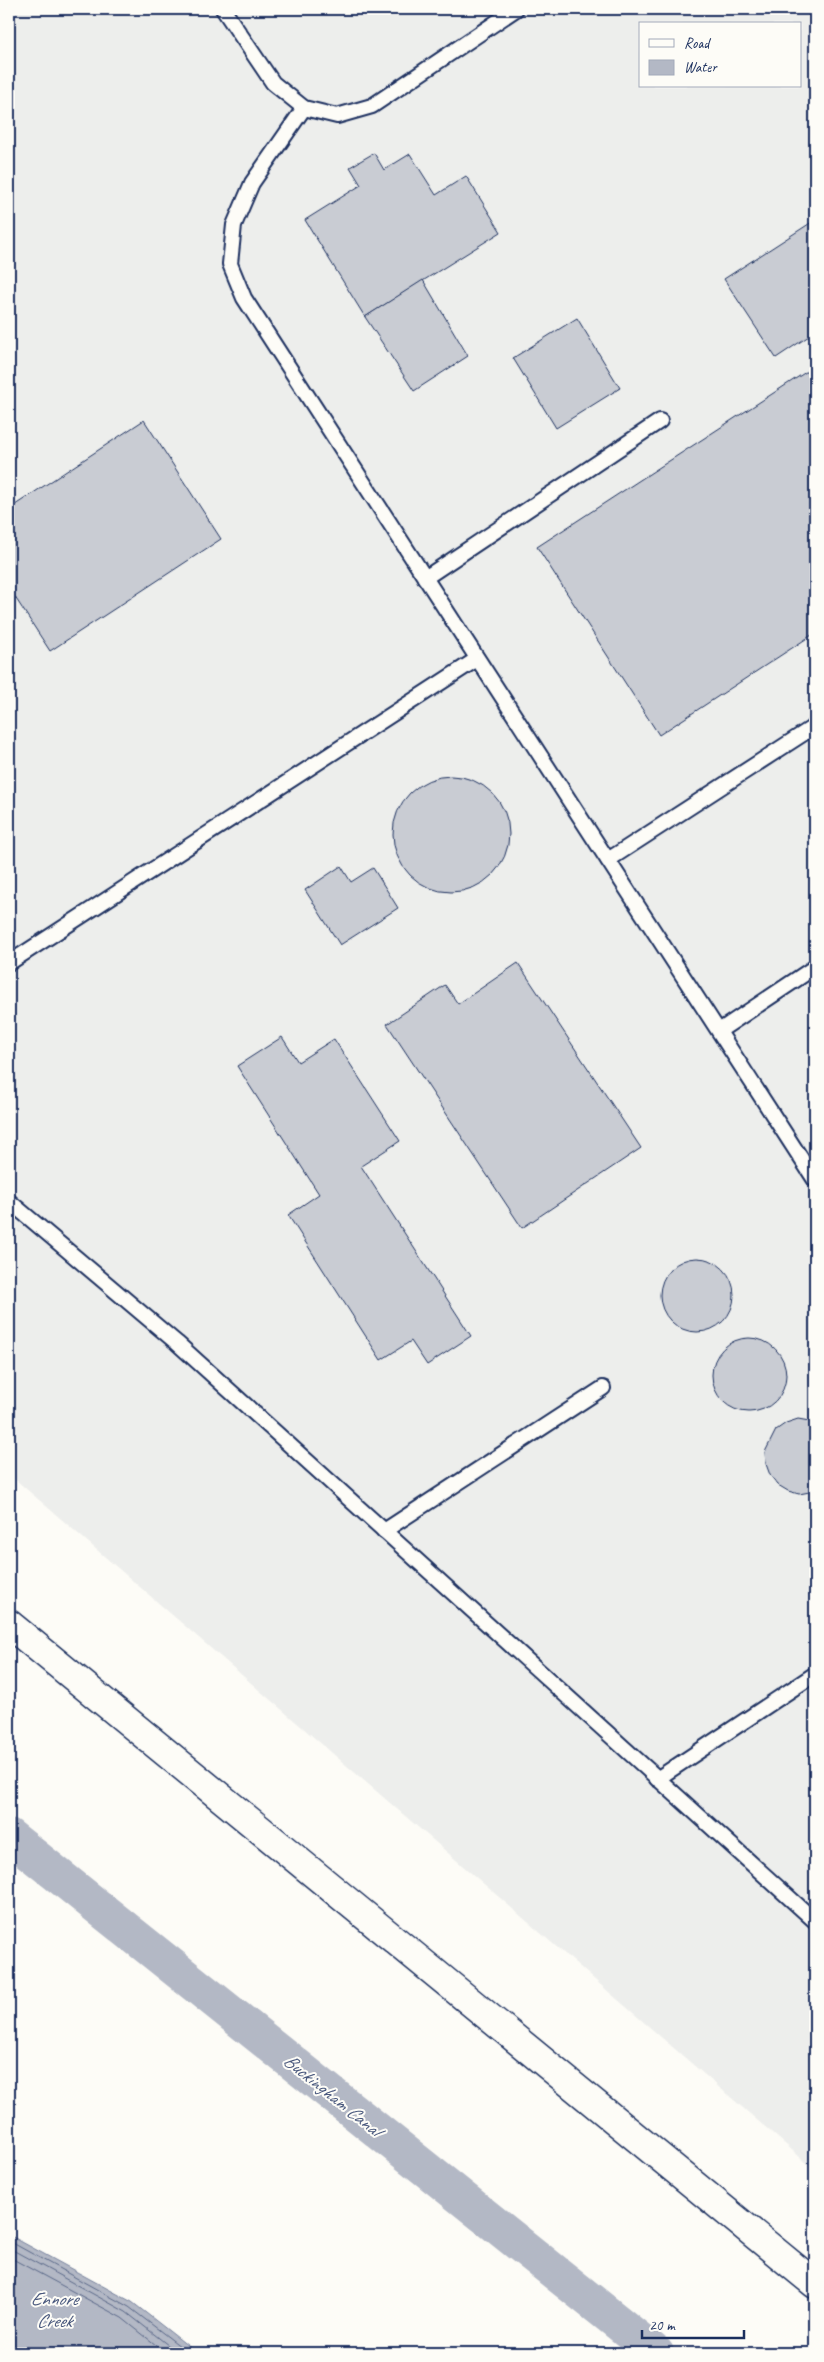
<svg xmlns="http://www.w3.org/2000/svg" width="824" height="2362" font-family="Caveat,sans-serif">
<style>
.built{fill:#edeeec;fill-rule:evenodd}
.water{fill:#b3b8c5;stroke:#76819c}
.lines{fill:none;stroke-linecap:round;stroke-linejoin:round}
.shore{stroke:#586687;stroke-width:1}
.canal{stroke:#b3b8c5;stroke-width:36}
.building{fill:#c9ccd3;stroke:#1b2f5e}
.lane-casing{stroke:#1b2f5e;stroke-width:18}
.secondary-casing{stroke:#1b2f5e;stroke-width:31}
.lane{stroke:#fdfcf7;stroke-width:14}
.secondary{stroke:#fdfcf7;stroke-width:28}
.labels{text-anchor:middle;dominant-baseline:central;stroke-width:4;stroke-linejoin:round;paint-order:stroke}
.water-label{font-size:19px;font-style:italic;fill:#49587d;stroke:#fdfcf7}
</style>
<rect width="100%" height="100%" fill="#fdfcf7"/>
<filter id="ink" filterUnits="userSpaceOnUse"><feTurbulence type="fractalNoise" baseFrequency=".02" numOctaves="2"/><feDisplacementMap in="SourceGraphic" scale="10" xChannelSelector="R" yChannelSelector="G"/><feConvolveMatrix kernelMatrix="1 2 1 2 8 2 1 2 1" color-interpolation-filters="sRGB"/></filter>
<g filter="url(#ink)">
<!-- built -->
<path class="built" d="M9,9h806v2161l-806,-696zM640,24h160v62h-160z"/>
<!-- water -->
<polygon class="water" points="9,2235 132,2302 197,2353 9,2353"/>
<g class="lines">
<!-- shore -->
<g class="shore">
<polyline points="9,2241 129,2307 189,2353"/>
<polyline points="9,2248 126,2312 178,2353"/>
<polyline points="9,2257 122,2318 166,2353"/>
</g>
<!-- canal -->
<polyline class="canal" points="9,1836 656,2353"/>
</g>
<!-- building -->
<g class="building">
<polygon points="374,153 384,170 410,154 436,195 466,176 501,232 365,317 305,220 361,185 350,167"/>
<polygon points="815,220 815,332 776,358 724,279"/>
<polygon points="423,280 468,356 414,391 365,317"/>
<polygon points="577,318 620,388 556,428 513,358"/>
<polygon points="815,366 815,633 659,735 537,547"/>
<polygon points="144,420 221,539 50,651 9,588 9,509"/>
<circle cx="451" cy="834" r="58"/>
<polygon points="341,866 351,882 373,868 398,908 340,945 305,890"/>
<polygon points="518,963 641,1148 522,1228 387,1024 445,985 458,1004"/>
<polygon points="282,1037 298,1062 334,1039 400,1141 361,1166 471,1336 427,1365 411,1341 381,1360 288,1215 319,1194 237,1066"/>
<circle cx="697" cy="1295" r="37"/>
<circle cx="749" cy="1375" r="37"/>
<polygon points="798,1419 815,1422 815,1491 799,1494 788,1491 778,1485 770,1475 766,1464 765,1452 776,1430 786,1423"/>
</g>
<g class="lines">
<!-- lane casing -->
<g class="lane-casing">
<g id="lane">
<polyline points="223,9 273,83 304,108 337,116 372,106 516,9"/>
<polyline points="304,108 252,183 234,225 230,264 244,298 815,1180"/>
<polyline points="425,578 660,421"/>
<polyline points="608,860 815,726"/>
<polyline points="9,963 477,659"/>
<polyline points="719,1031 815,967"/>
<polyline points="9,1201 177,1343 815,1921"/>
<polyline points="384,1531 603,1388"/>
<polyline points="657,1779 815,1674"/>
</g>
</g>
<!-- secondary casing -->
<g class="secondary-casing">
<polyline id="secondary" points="9,1624 815,2284"/>
</g>
<!-- lane -->
<use href="#lane" class="lane"/>
<!-- secondary -->
<use href="#secondary" class="secondary"/>
</g>
</g>
<g class="labels">
<!-- water labels -->
<g class="water-label">
<text transform="translate(332 2095) rotate(39)">Buckingham Canal</text>
<text x="54" y="2299">Ennore<tspan x="54" dy="22">Creek</tspan></text>
</g>
</g>
<!-- margin -->
<rect width="824" height="2362" fill="none" stroke="#fdfcf7" stroke-width="30"/>
<rect x="15" y="15" width="794" height="2332" fill="none" stroke="#1b2f5e" stroke-width="2" filter="url(#ink)"/>
<!-- legend -->
<rect x="639" y="22" width="162" height="65" fill="#fdfcf7" stroke="#a3aaba"/>
<rect x="649" y="39" width="25" height="8" fill="#fdfcf7" stroke="#a3aaba"/>
<text x="684" y="48" font-size="15" fill="#1b2f5e">Road</text>
<rect x="649" y="60" width="25" height="15" fill="#b3b8c5" stroke="#a3aaba"/>
<text x="684" y="72" font-size="15" fill="#1b2f5e">Water</text>
<!-- scale -->
<path d="M642 2330v8h102v-8" fill="none" stroke="#1b2f5e" stroke-width="2.5"/>
<text x="649" y="2330" font-size="15" fill="#1b2f5e" stroke="#fdfcf7" stroke-width="4" paint-order="stroke">20 m</text>
</svg>
